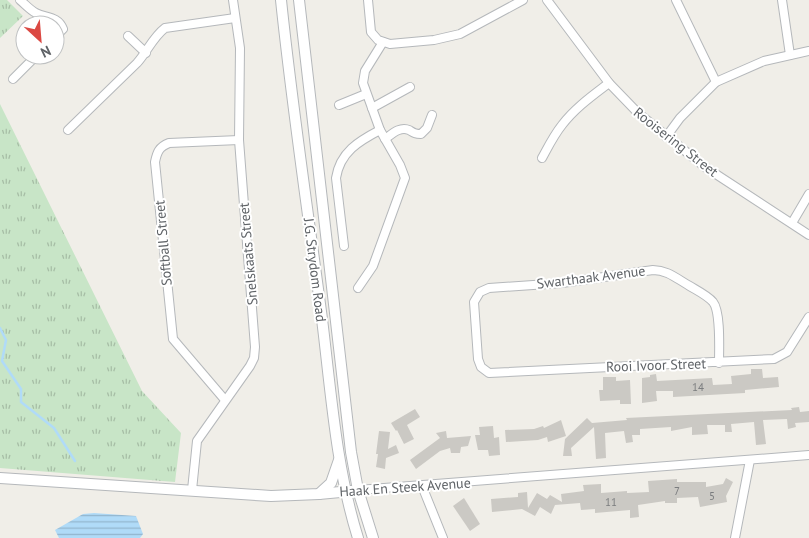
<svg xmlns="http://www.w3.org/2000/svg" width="809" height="538" font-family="'PT Sans',sans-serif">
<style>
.grass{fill:url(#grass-tufts)}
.water{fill:url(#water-rules)}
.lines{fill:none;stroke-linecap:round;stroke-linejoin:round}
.stream{stroke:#b0dbf8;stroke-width:2.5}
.building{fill:#cbc9c4}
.minor-casing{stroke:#b5b8bb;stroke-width:10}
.tertiary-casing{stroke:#b5b8bb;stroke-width:12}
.minor{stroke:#fff;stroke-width:8}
.tertiary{stroke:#fff;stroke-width:10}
.labels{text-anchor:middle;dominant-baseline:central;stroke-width:4;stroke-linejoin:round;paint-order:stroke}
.number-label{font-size:11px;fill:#7a7c7e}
.street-label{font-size:14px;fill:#5f6367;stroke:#fff}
</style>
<defs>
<pattern id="grass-tufts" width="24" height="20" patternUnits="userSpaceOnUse" patternTransform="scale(1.25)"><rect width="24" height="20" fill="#c8e5c7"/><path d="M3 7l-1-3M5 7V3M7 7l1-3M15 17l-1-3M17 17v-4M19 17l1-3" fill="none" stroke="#a6bda5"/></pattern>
<pattern id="water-rules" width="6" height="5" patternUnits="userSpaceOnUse" patternTransform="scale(1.25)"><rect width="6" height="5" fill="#b0dbf8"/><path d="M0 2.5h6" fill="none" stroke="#92b5cd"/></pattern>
</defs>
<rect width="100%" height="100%" fill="#f0eee8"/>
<!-- grass -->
<g class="grass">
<polygon points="0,0 7,0 23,16 0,38"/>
<polygon points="0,104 142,391 181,433 175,482 0,468"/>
</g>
<!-- water -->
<polygon class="water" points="94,513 136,516 143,534 140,538 59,538 55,530 83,514"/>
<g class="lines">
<!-- stream -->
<polyline class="stream" points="0,328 6,340 2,361 21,389 21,402 54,428 75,461"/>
</g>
<!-- building -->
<g class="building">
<polygon points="751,369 762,369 763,378 778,377 779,387 745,390 745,393 673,397 673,391 656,391 657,401 642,403 642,378 650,377 650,375 656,374 657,381 712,378 713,385 732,384 731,376 751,374"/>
<polygon points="603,377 616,377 616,381 630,380 631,404 620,404 620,400 600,401 599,390 603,390"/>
<polygon points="799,407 800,412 809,411 809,422 795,423 796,427 788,429 787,419 763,420 766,444 756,445 754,422 731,424 732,432 725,432 725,425 707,425 708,434 692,435 692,427 671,431 671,427 640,429 640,435 632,435 633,442 626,443 624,431 605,433 606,458 596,459 594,427 571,448 572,456 563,456 565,439 587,418 592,423 627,420 626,418 792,410 791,408"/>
<polygon points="415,409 420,417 407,425 414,439 404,444 397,430 396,431 391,423"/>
<polygon points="561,420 566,436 548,442 547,437 538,440 506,442 505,430 534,429 543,426 544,428"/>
<polygon points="493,426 494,438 499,437 500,455 489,456 488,450 478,450 475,435 480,435 479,427"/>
<polygon points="379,431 390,432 388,449 396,445 399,453 386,458 385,469 376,467 378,454 376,454"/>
<polygon points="446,431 447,438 471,436 468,446 461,447 460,453 451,453 450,448 440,451 416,469 410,460 440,438 436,433"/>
<polygon points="726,478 733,482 726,496 727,502 700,507 698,497 677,498 677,503 665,503 665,501 638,505 639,517 630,518 630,510 595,513 595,509 581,510 580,503 555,505 551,514 540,507 535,516 522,509 492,512 491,499 518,497 518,493 527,492 528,508 537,493 547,499 550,495 562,502 561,494 584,491 583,485 601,484 601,493 627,491 627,493 649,492 648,481 677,479 677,482 706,482 706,487 723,484"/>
<polygon points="464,498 480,524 470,531 453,506"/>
</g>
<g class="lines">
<!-- minor casing -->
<g class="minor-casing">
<g id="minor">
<path d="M20,0c5,4 10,10 16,13 10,5 22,3 27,16l-8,8"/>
<polyline points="368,0 371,32 378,40 390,44 434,40 460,34 523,0"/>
<polyline points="547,0 609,83 638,113 705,167 809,235"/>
<polyline points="676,0 716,82"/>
<polyline points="782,0 790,55"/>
<polyline points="128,36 146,53"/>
<polyline points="13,79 37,55"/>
<polyline points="339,105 366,94"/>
<polyline points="372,108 410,87"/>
<path d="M68,130l69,-67c10,-11 16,-26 28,-35l70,-10"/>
<polyline points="666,137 680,118 716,82 764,61 809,51"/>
<path d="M385,139c7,-5 15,-13 24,-9 5,3 6,4 12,4l6,-6 5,-13"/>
<path d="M542,158c6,-11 12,-23 20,-33 13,-17 30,-29 47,-42"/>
<polyline points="792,223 809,194"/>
<path d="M344,246l-8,-68c4,-26 23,-37 44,-48"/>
<polyline points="358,288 373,266 405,178 400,165 380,130 363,83 365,71 383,42"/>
<path d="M719,363c0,-13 2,-51 -6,-61 -6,-7 -17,-12 -25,-17 -12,-7 -21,-15 -35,-15l-91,13 -73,5 -9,4 -6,10 4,57 3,8 8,6 285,-14 13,-7 22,-35"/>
<path d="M225,400l-52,-61 -18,-177c2,-10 4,-15 14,-19l70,-3"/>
<polyline points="422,486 443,538"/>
<polyline points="192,490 197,441 250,366 254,358 255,347 239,140 240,48 233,0"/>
<polyline points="358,490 809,455"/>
<polyline points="735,538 750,460"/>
</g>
</g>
<!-- tertiary casing -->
<g class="tertiary-casing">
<g id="tertiary">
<path d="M281,0c11,106 27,212 41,319 9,73 14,149 36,219"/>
<polyline points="299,0 351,452 358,490 373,538"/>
<polyline points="0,478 271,496 319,494 351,491"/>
<polyline points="319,494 331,483 339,460"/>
</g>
</g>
<!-- minor -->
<use href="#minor" class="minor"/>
<!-- tertiary -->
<use href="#tertiary" class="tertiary"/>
</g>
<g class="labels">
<!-- number labels -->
<g class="number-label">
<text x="698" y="387">14</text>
<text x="677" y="491">7</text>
<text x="712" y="496">5</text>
<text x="611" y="502">11</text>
</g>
<!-- street labels -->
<g class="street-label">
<text transform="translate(676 142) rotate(38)">Rooisering Street</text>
<text transform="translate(163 243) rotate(-95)">Softball Street</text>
<text transform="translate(248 254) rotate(-95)">Snelskaats Street</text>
<text transform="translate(315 270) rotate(83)">J.G. Strydom Road</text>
<text transform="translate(591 277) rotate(-7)">Swarthaak Avenue</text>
<text transform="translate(656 365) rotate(-2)">Rooi Ivoor Street</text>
<text transform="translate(405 487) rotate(-4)">Haak En Steek Avenue</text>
</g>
</g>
<!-- north arrow -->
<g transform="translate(40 40) rotate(154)"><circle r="24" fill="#ffffff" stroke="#bfc1c2"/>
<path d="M0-4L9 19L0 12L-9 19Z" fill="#db4943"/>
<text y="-8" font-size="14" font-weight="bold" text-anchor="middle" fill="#5f6367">N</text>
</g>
</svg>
